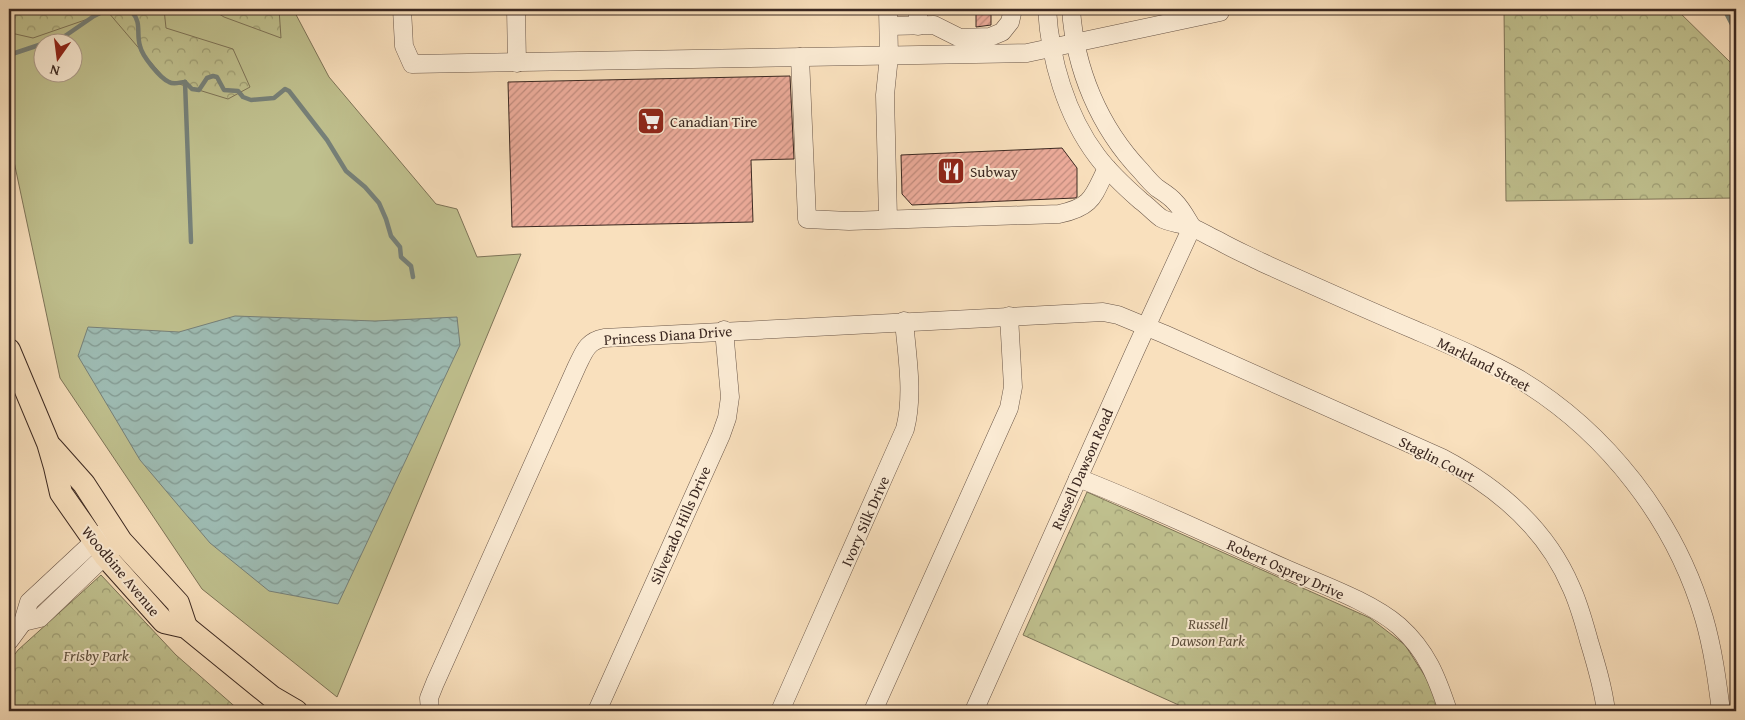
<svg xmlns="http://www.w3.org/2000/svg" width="1745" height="720" font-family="'Gentium Book Plus',serif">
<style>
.grass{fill:#c0c18f;stroke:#7e7458;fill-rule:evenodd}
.forest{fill:url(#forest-crowns);stroke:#7e7458}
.water{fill:url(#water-waves);stroke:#76817a}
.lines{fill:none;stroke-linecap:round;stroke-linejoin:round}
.stream{stroke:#76817a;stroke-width:4.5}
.building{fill:url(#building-hatch);stroke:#3b2821}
.minor-casing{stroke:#6a5648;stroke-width:19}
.major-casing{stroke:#3b2821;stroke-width:24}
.minor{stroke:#fbebd4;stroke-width:18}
.major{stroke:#f9e0bd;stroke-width:22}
.labels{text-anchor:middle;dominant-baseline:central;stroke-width:4;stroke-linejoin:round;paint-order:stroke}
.poi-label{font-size:15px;fill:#3b2821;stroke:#fbebd4;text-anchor:start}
.street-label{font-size:15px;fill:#3b2821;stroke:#fbebd4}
.park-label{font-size:15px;font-style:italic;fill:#5c4e3c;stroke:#fbebd4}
</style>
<defs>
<pattern id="forest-crowns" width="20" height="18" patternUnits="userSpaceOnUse" patternTransform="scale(1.25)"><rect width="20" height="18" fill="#c0c18f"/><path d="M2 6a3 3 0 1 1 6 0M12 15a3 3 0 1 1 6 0" fill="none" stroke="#9d9d74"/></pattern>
<pattern id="water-waves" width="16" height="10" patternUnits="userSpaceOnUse" patternTransform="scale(1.25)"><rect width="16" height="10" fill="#9ebdb5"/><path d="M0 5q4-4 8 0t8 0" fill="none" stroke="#829a93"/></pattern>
<pattern id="building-hatch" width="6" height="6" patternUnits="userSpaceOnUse" patternTransform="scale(1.25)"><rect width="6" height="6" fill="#ecab9a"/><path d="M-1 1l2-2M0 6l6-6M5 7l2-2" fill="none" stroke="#c08b7d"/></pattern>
</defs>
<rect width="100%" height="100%" fill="#f9e0bd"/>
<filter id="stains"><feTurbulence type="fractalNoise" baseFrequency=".004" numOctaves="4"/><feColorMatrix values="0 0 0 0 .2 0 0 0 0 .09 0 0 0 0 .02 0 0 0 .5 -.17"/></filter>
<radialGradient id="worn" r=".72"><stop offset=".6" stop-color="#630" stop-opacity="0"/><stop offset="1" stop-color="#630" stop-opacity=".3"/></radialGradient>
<!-- grass -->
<path class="grass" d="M9,9h284l36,68 107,127 21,5 20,48 44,-3 -184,443 -135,-108 -142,-211 -51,-240zM42,42h30v30h-30z"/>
<!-- forest -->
<g class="forest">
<polygon points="15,9 164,9 166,28 233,49 250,87 228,99 166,80 108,12 33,38 11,33"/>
<polygon points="211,9 279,9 281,38 224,17"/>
<polygon points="1504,9 1676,9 1731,63 1736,72 1736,198 1506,201"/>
<polygon points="1087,492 1370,618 1405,645 1432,687 1440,711 1192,711 1023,635"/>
<polygon points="101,575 176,655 240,711 9,711 9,662 18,650"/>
</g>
<!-- water -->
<polygon class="water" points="235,316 375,321 457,317 460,345 338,604 269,591 210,543 140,460 78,356 88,327 179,332"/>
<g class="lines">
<!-- stream -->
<g class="stream">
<polyline points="1724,9 1736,32"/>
<path d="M132,12c10,11 4,21 8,34 2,10 20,32 29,36 5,3 11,0 16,0"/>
<polyline points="47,42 65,36 94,16 108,9"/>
<polyline points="9,55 42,44"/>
<polyline points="185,82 192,89 199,90 207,78 213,76 217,77 224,90 238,91 243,97 251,100 274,98 285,89 289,91 327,140 346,171 365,187 379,203 386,219 391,236 400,247 401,257 411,266 413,277"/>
<polyline points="185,82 191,242"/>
</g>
</g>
<!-- building -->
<g class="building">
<polygon points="976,9 991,9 991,25 976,27"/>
<polygon points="790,76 794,159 751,160 753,222 512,227 508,82"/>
<polygon points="1062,148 1077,168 1077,197 1075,198 912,205 902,194 901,155"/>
</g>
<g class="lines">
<!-- minor casing -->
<g class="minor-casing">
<g id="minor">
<polyline points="402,9 404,46 412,64 1027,53 1220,12 1221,9"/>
<polyline points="516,9 517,63"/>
<polyline points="918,9 918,26"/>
<path d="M1047,9c3,50 19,106 50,147 12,16 28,31 44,45 7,5 13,12 20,17 8,5 20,5 30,9 10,4 19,10 28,14 14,8 28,14 42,21 51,23 102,46 154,68 35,15 71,30 104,49 88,53 156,141 185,239 9,31 13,62 17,93"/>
<path d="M1071,9c4,60 28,118 70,162 5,6 10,12 16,17 6,4 13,8 18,14 7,7 12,17 17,25"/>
<polyline points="889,26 934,25 960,38 990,37 1002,32 1010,22 1013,9"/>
<path d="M800,57l7,162 42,2 210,-7c34,-7 34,-18 48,-46"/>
<polyline points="888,219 885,95 889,56 888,9"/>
<path d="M1078,478c70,27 138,60 206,90 36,16 86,33 115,58 28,25 38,52 49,85"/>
<polyline points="23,622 40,618 114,547"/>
<polyline points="9,641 23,622 29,602 103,533"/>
<path d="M430,711l-1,-13 6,-15 142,-317c7,-14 10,-25 27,-28l499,-26 15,3 46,19 278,124c55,29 104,70 129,129 8,17 13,36 18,54 7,23 14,46 17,70"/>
<polyline points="597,711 721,435 727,418 730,397 724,330"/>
<path d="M780,711l125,-282c9,-34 2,-73 -1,-108"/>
<polyline points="873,711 1009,408 1013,387 1009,316"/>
<polyline points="974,711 1135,351 1192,227"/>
</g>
</g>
<!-- major casing -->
<g class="major-casing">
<g id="major">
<polyline points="9,350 48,443 55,467 61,493 105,556 164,622 186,627 272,697 296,711"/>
<polyline points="52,448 84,484 121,541 178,603 186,627"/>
</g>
</g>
<!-- minor -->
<use href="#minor" class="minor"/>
<!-- major -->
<use href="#major" class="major"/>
</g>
<!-- icons -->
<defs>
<g id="supermarket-square" transform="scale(1.4375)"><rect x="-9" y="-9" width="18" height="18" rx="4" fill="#8f2418" stroke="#fbebd4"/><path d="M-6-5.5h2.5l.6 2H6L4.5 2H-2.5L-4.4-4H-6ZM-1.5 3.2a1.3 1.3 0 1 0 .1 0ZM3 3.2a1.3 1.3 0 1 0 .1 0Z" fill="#fff"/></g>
<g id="restaurant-square" transform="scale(1.4375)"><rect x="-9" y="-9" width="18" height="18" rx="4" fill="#8f2418" stroke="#fbebd4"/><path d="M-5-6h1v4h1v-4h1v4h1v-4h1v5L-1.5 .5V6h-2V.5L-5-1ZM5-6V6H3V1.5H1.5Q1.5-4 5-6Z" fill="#fff"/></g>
</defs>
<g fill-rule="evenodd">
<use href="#supermarket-square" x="651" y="121"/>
<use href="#restaurant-square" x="951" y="171"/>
</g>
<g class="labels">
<!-- poi labels -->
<g class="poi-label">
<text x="670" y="121">Canadian Tire</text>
<text x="970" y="171">Subway</text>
</g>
<!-- street labels -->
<g class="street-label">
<text transform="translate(668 335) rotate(-4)">Princess Diana Drive</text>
<text transform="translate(1484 364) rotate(27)">Markland Street</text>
<text transform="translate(1437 459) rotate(27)">Staglin Court</text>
<text transform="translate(1082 469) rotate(-66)">Russell Dawson Road</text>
<text transform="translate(865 521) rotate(-66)">Ivory Silk Drive</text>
<text transform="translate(680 525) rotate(-66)">Silverado Hills Drive</text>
<text transform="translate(1286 569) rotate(24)">Robert Osprey Drive</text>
<text transform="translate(121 571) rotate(50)">Woodbine Avenue</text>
</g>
<!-- park labels -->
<g class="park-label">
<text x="1208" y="623">Russell<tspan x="1208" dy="17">Dawson Park</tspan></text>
<text x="96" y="655">Frisby Park</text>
</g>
</g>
<!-- margin -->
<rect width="1745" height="720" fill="none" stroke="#f9e0bd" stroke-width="30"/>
<rect x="10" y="10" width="1725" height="700" fill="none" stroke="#3b2821" stroke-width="2.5"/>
<rect x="15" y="15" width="1715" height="690" fill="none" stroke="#3b2821"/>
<!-- north arrow -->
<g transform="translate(58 58) rotate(194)"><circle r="24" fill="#fbebd4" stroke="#ae9d8c"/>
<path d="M0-4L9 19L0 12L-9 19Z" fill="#8f2418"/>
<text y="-8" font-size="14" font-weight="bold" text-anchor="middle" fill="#3b2821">N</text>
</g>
<rect width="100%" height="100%" filter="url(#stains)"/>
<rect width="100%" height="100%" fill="url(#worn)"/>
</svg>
